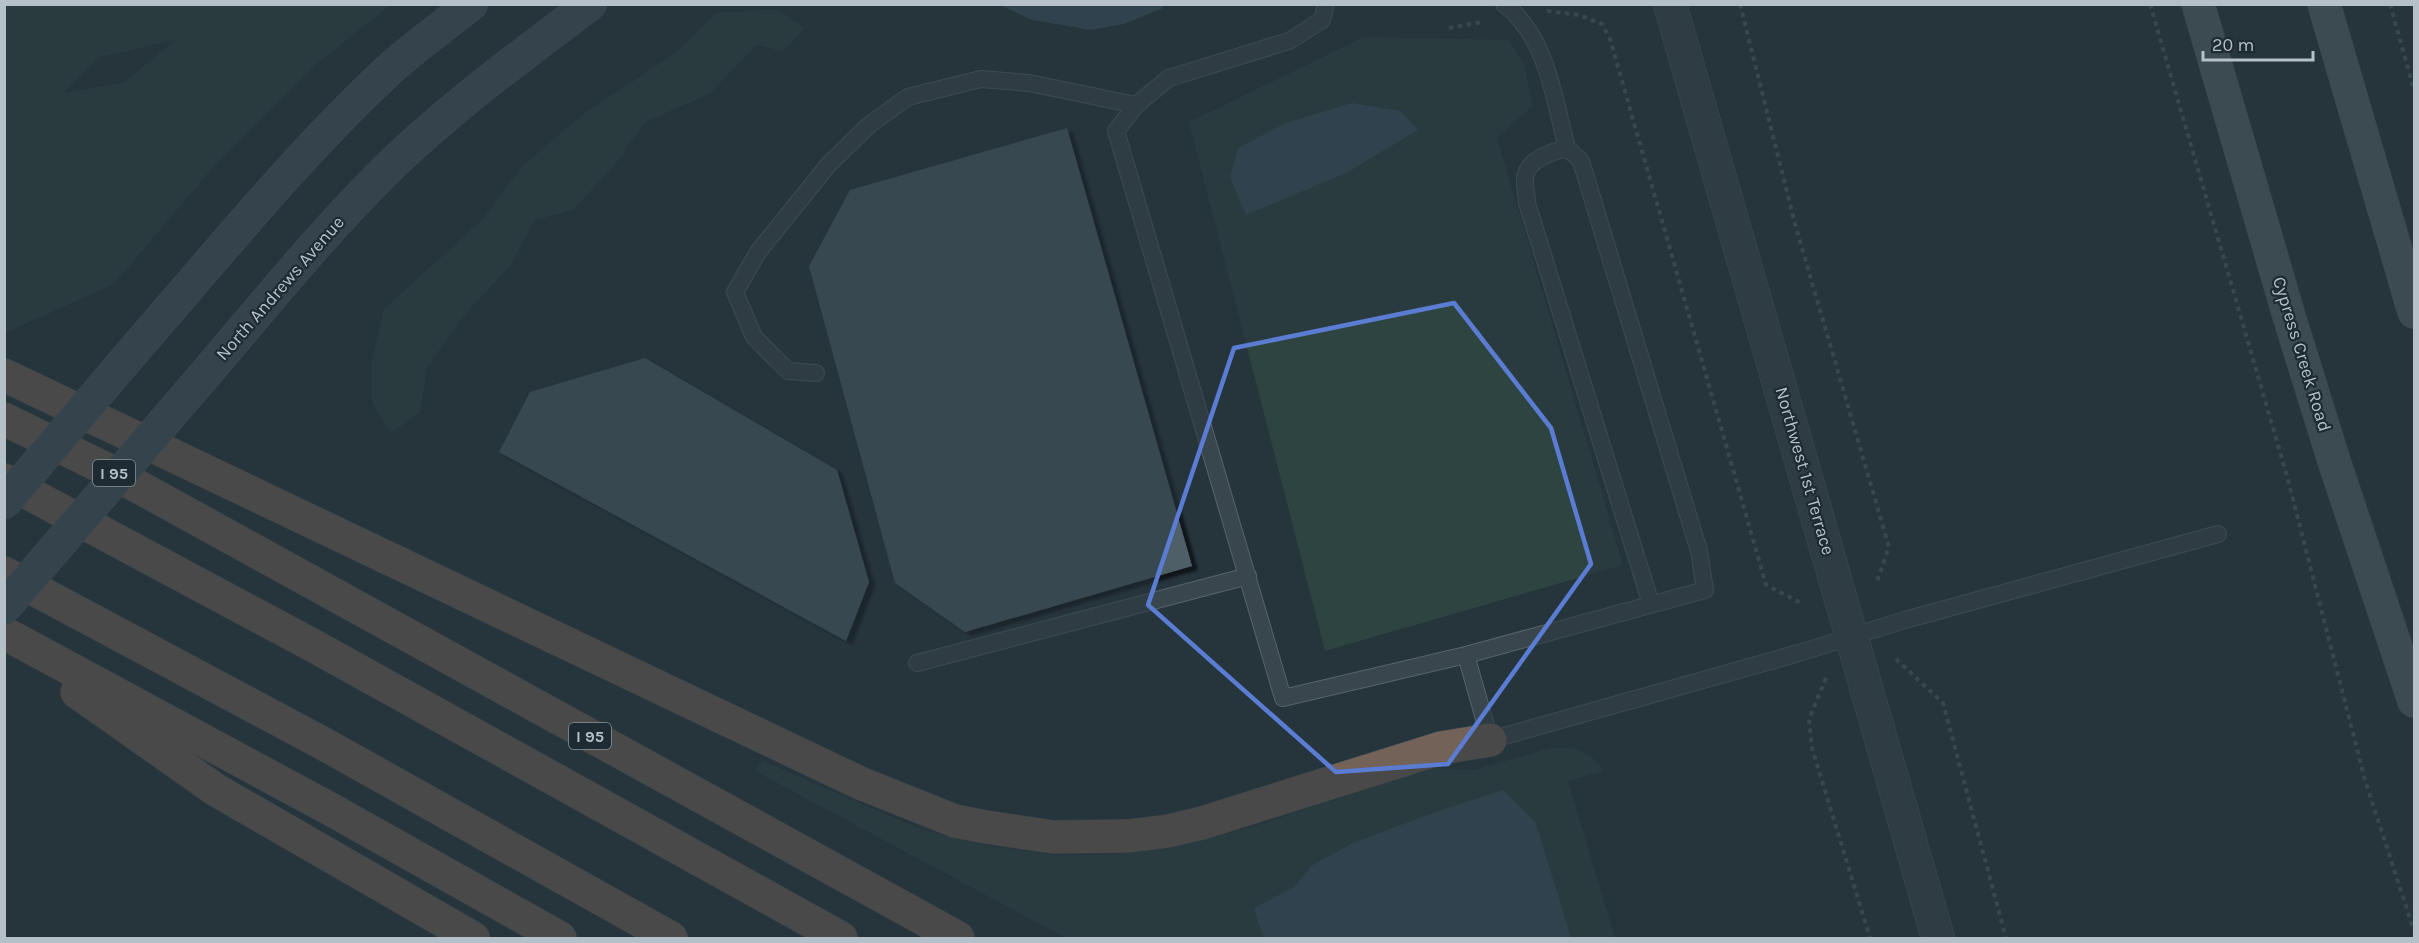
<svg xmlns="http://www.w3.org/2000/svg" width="2419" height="943" font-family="Karla,sans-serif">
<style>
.green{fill:#2e4440;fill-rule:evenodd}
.water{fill:#3b5362}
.building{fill:#505e67;filter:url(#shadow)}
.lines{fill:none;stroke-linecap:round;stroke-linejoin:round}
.lane-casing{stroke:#58636b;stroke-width:18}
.street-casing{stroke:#58636b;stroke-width:34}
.secondary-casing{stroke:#58636b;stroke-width:34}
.primary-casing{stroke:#434f56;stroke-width:34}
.highway-casing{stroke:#455058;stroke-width:34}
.path{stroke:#4d605f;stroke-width:4;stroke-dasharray:4.5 4.5;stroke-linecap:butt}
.lane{stroke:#3a464d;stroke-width:16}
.street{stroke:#3a464d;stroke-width:33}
.secondary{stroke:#48565f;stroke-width:33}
.primary{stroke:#58656c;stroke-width:33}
.highway{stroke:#726258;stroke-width:33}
.secondary-bridge-casing{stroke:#58636b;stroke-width:34;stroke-linecap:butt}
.secondary-bridge{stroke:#48565f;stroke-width:33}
.marked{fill:none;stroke:#5a7cd2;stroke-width:4.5;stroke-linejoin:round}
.labels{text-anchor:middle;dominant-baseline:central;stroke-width:4.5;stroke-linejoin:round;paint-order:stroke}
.shield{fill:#1f2b32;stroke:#89939b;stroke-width:1.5}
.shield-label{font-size:16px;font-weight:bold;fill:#b6c0c8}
.street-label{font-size:18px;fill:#b6c0c8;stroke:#1f2b32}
</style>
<defs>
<filter id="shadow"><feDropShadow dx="6" dy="4" stdDeviation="1.5" flood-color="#0009"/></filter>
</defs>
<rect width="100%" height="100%" fill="#26343c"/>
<!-- green -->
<g class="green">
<path d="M5,4h385v1l-73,59 -102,101 -101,119 -109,49zM176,40l-53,43 -60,10 37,-36z"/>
<polygon points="777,9 805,28 783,51 757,45 709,94 645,122 614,166 573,210 535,220 509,267 469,310 427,367 420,412 391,433 372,403 372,360 384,309 483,219 520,168 582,115 677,52 716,13"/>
<polygon points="1364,37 1509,40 1524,64 1533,106 1497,138 1623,565 1325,651 1189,122"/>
<polygon points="1573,747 1592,757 1603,771 1568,781 1615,938 1571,938 1536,823 1311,866 1294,887 1254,908 1262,934 1266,938 1066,938 755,771 763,761 918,828 983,845 1055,855 1118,854 1189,843 1252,827 1431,768 1474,770 1551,748"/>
</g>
<!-- water -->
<g class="water">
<polygon points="1000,5 1164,5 1161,9 1124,24 1091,30 1032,20"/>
<polygon points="1352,103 1401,111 1418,130 1348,172 1246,215 1230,177 1238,148 1286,123"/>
<polygon points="1503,790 1536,823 1571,938 1266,938 1262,934 1254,908 1294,887 1311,866 1355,842 1438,811"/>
</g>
<!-- building -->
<g class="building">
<polygon points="1067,128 1192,566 965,632 895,583 809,266 850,190"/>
<polygon points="645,358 837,470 869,582 846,641 499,452 530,392"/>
</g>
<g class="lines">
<!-- lane casing -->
<g class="lane-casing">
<g id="lane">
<path d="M1326,4l-4,16 -33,21 -120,37 -33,27 -20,26 167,567 183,-43 239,-65 -6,-39 -118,-390 -14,-13c-15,4 -40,11 -42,30 -1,8 2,17 2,25l124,401"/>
<path d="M1504,4c43,32 50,95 63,144"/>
<polyline points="816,373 788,371 754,337 735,292 758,252 829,164 869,125 908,97 981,79 1029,83 1136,105"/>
<polyline points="1466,655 1490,740 1799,653 1905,620 2218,534"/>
<polyline points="917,663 1248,576"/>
</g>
</g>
<!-- street casing -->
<g class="street-casing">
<polyline id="street" points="1670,4 1938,938"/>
</g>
<!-- secondary casing -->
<g class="secondary-casing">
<g id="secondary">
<path d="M136,348c83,-95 163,-195 256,-281 25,-22 53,-42 79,-63"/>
<path d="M202,378c59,-69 116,-140 180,-204 64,-63 136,-116 208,-170"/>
</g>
</g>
<!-- primary casing -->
<g class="primary-casing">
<g id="primary">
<polyline points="2198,4 2289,316 2334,461 2414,701"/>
<polyline points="2324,4 2414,312"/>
</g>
</g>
<!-- highway casing -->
<g class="highway-casing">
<g id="highway">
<polyline points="4,375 860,783 955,821 986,827 1053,837 1128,836 1168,831 1202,823 1441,748 1490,740"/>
<polyline points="4,419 108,470 958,938"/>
<polyline points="4,480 314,646 841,938"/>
<polyline points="4,573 324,744 671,938"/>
<polyline points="4,633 332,810 560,938"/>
<polyline points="77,692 216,790 473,938"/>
</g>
</g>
<!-- path -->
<g class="path">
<polyline points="1740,4 1795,224 1889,547 1876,584"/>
<polyline points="2150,4 2287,476 2365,780 2414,931"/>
<polyline points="2390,4 2414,90"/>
<polyline points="1547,11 1579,15 1602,24 1610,39 1766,585 1803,604"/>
<polyline points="1449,28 1482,22"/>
<polyline points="1896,659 1943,703 2006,938"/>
<polyline points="1826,678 1809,719 1812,748 1870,938"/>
</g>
<!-- lane -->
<use href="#lane" class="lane"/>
<!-- street -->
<use href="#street" class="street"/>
<!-- secondary -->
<use href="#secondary" class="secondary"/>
<!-- primary -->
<use href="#primary" class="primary"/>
<!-- highway -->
<use href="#highway" class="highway"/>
<!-- secondary-bridge casing -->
<g class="secondary-bridge-casing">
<g id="secondary-bridge">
<polyline points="4,503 136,348"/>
<polyline points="4,608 202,378"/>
</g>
</g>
<!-- secondary-bridge -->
<use href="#secondary-bridge" class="secondary-bridge"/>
</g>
<!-- marked area -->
<path d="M0 0H2419V943H0ZM1454,303l97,125 40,136 -143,200 -112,8 -188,-167 86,-257z" fill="#26343c" fill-opacity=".55" fill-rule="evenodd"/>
<path class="marked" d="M1454,303l97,125 40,136 -143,200 -112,8 -188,-167 86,-257z"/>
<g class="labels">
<!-- shield labels -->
<g class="shield">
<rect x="93" y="460" width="42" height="26" rx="4.5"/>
<rect x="569" y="723" width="42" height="26" rx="4.5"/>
</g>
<g class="shield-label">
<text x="114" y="473">I 95</text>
<text x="590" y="736">I 95</text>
</g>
<!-- street labels -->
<g class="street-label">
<text transform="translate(280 288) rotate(-49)">North Andrews Avenue</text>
<text transform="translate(2302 354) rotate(73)">Cypress Creek Road</text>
<text transform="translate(1805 471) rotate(74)">Northwest 1st Terrace</text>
</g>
</g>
<!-- border -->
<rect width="2419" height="943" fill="none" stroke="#b6c0c8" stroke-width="12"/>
<!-- scale -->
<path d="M2203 51v9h110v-9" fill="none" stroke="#b6c0c8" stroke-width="3"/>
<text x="2212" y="51" font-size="18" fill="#b6c0c8" stroke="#1f2b32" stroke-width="4.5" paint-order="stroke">20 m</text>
</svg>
